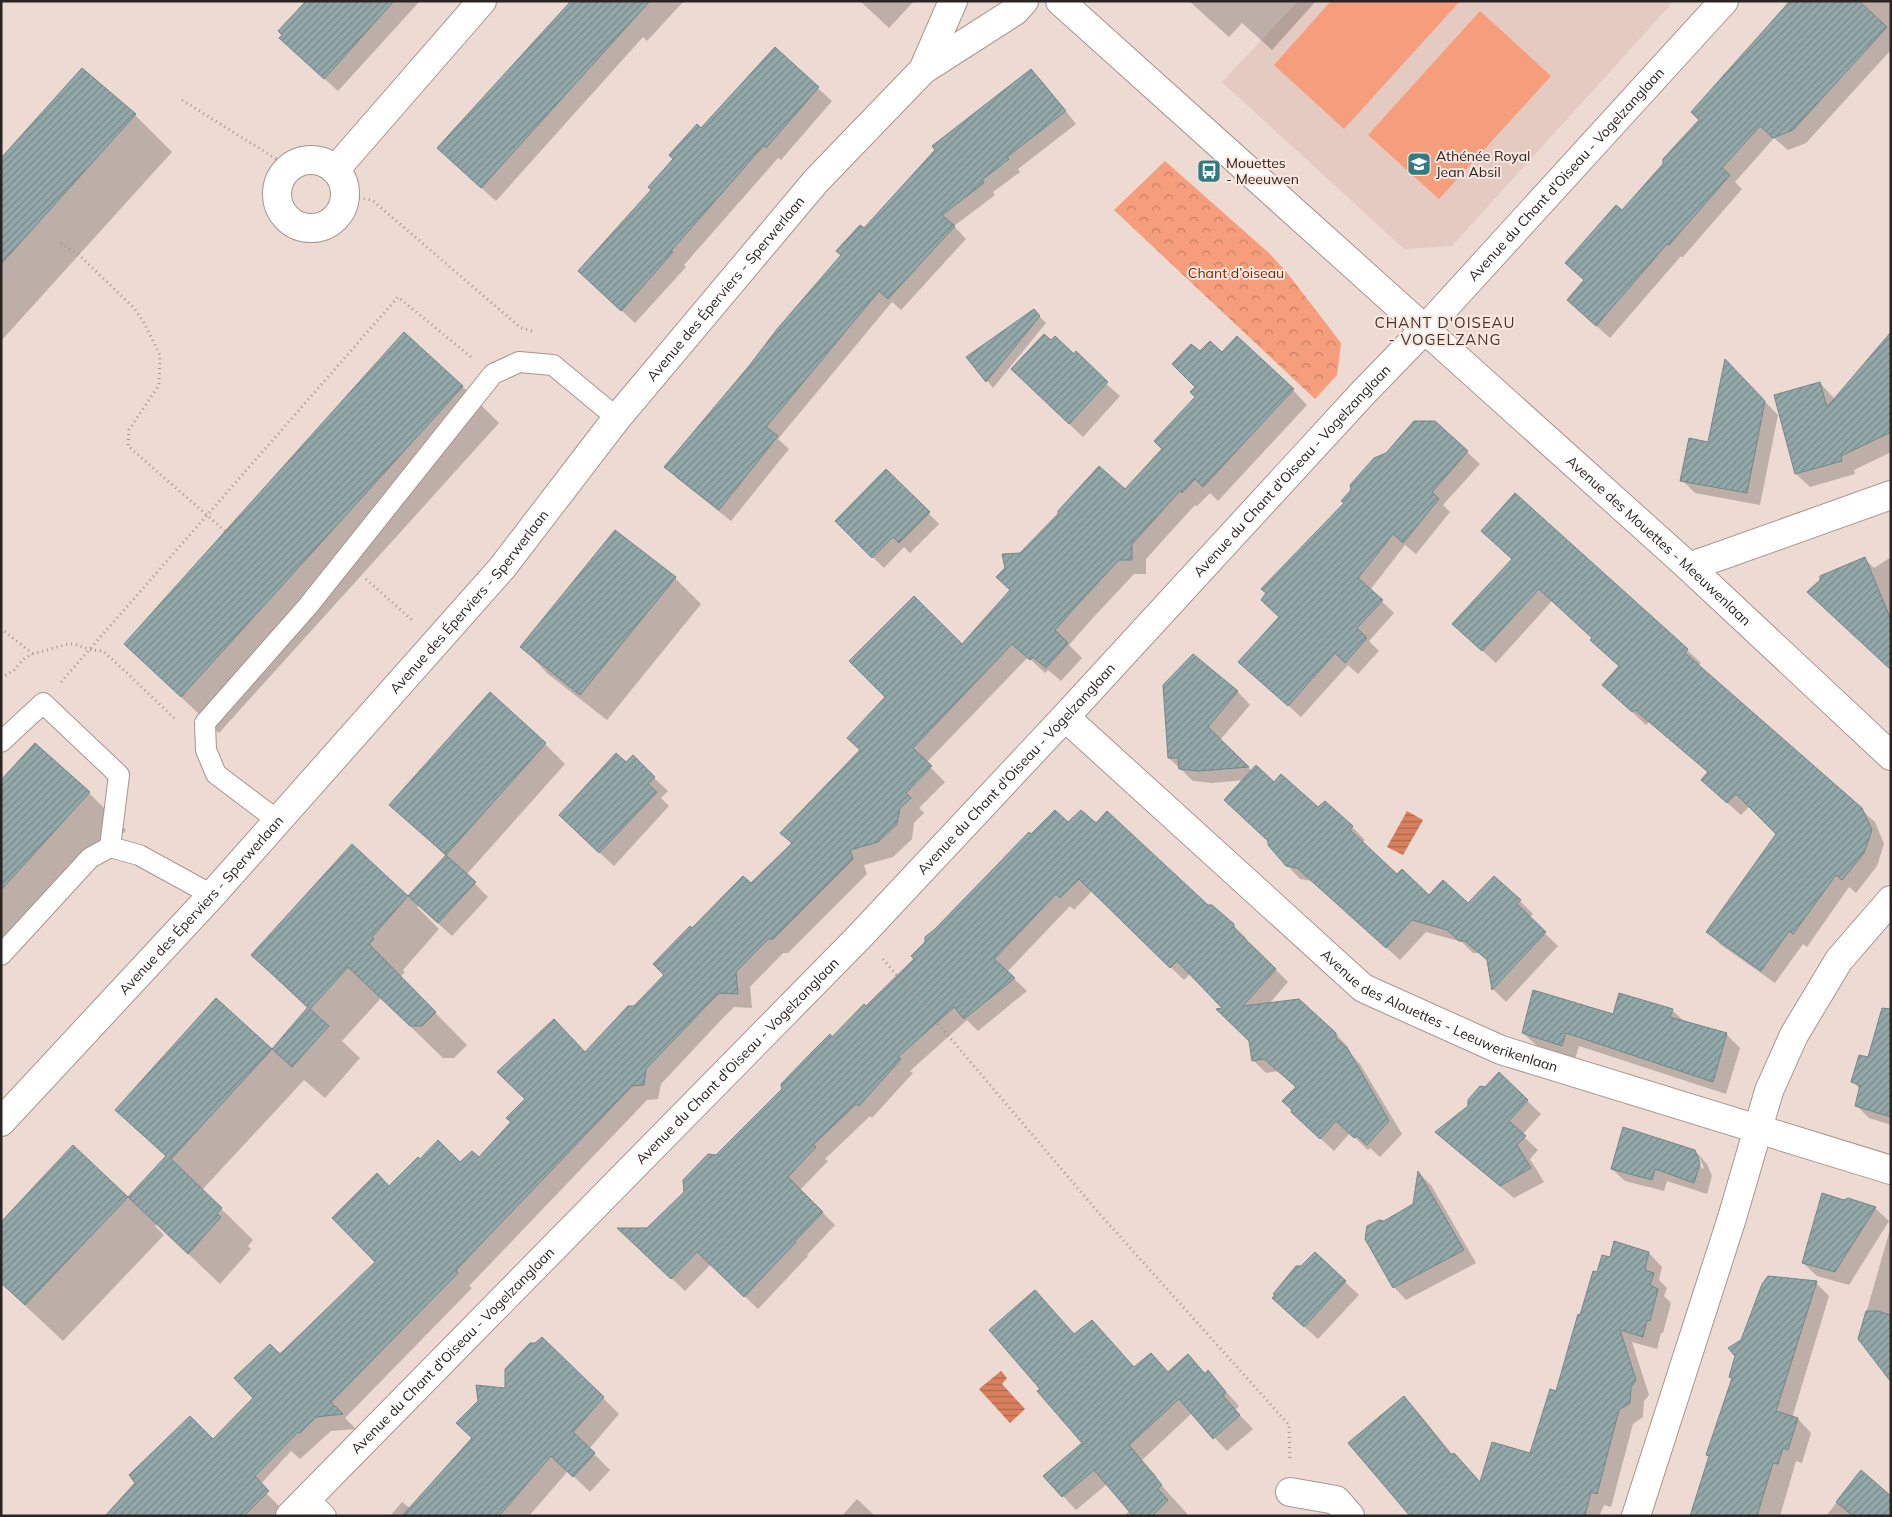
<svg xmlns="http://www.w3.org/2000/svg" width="1892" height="1517" font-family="Mulish,sans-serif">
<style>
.built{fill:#e4cac0}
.park{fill:url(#park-crowns)}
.pitch{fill:#f69d7b}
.water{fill:url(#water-rules)}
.shadow{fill:#0003;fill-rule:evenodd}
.building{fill:url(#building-hatch);stroke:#738789}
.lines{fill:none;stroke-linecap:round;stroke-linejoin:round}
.service-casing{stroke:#a7958e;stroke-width:22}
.minor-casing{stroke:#a7958e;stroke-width:30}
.tertiary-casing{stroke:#a7958e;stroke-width:30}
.path{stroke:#a49590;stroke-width:3;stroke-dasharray:1 4;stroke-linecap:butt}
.service{stroke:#fff;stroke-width:20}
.minor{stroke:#fff;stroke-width:28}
.tertiary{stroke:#fff;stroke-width:28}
.labels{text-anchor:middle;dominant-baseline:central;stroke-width:4;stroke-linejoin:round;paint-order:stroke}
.poi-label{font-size:14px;fill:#2b2422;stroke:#fae7e0;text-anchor:start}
.street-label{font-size:14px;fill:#2b2422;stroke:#fae7e0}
.park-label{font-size:14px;fill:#772700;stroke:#fae7e0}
.neighbourhood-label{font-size:15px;letter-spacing:1px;fill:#42342e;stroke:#fae7e0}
</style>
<defs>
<pattern id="park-crowns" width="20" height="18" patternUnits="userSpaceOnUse" patternTransform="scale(1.25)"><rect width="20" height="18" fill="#f69d7b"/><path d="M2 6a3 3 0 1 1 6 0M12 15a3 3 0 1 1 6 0" fill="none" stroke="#c78064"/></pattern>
<pattern id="water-rules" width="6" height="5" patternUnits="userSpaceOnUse" patternTransform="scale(1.25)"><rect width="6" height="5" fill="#d87f5d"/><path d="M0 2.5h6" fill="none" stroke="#af684c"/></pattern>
<pattern id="building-hatch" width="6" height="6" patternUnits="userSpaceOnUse" patternTransform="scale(1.25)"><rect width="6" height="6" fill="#93a8a9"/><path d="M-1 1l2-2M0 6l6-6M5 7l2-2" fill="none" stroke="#788989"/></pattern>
</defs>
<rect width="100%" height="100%" fill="#eddad3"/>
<!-- built -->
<polygon class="built" points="1298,1 1674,1 1452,246 1404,249 1222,82"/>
<!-- park -->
<polygon class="park" points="1165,161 1270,254 1288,274 1341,343 1337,375 1315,399 1114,210"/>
<!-- pitch -->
<g class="pitch">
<polygon points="1331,1 1460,1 1344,129 1274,65"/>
<polygon points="1480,11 1551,76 1439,199 1368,135"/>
</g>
<!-- water -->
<g class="water">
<polygon points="1407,811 1423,820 1403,855 1387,847"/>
<polygon points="1001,1371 1007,1378 1002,1384 1025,1409 1010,1423 979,1389"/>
</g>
<!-- shadow -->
<g class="shadow">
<polygon points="307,1 420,1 338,91 295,52"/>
<polygon points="572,1 684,1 647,41 643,37 496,201 452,162"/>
<polygon points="860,1 914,1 889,28"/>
<polygon points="1189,1 1316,1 1272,50 1242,23 1229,37"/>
<polygon points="1792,1 1891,1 1891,50 1806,143 1788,150 1774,138 1735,182 1742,189 1682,258 1681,256 1610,338 1582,313 1585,281 1622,212 1701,121"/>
<polygon points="775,49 832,101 781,160 778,158 684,265 686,267 635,323 593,284 702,130"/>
<polygon points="82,70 135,115 172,152 1,341 1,160"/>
<polygon points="1031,71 1043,82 1076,124 1018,169 1020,172 993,192 995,195 954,226 966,239 901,310 892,302 778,439 789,449 731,521 678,479 666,467 864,230"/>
<polygon points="1034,311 1046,323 993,388 968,357"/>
<polygon points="1200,353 1222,354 1293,390 1307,405 1218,501 1210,493 1197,506 1195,505 1146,559 1146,574 1134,574 1091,620 1069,645 1082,658 1061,681 1048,670 1045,673 1028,657 926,763 945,782 919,808 924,813 914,823 912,839 893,857 864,865 867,874 788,953 783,953 750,987 752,1008 734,1007 723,1018 661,1084 658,1099 647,1100 469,1286 472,1288 345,1418 356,1429 331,1431 300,1459 291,1451 259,1486 281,1508 273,1516 107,1516 213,1441 255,1398 280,1356 377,1262 389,1188 479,1159 665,975 692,930 751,885 793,843 962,646 1012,591 1021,554 1125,491 1164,449 1196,397"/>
<polygon points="1074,356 1120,396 1083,437 1026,383"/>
<polygon points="1891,356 1891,452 1854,470 1855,474 1810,487 1796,474 1776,396 1820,383 1833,397 1835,401"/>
<polygon points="1738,374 1778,415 1760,505 1695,493 1682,480 1709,443"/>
<polygon points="462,386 499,423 219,733 125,644"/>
<polygon points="1434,422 1480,464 1443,505 1450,512 1416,554 1405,545 1370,590 1394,613 1369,641 1379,651 1358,674 1348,665 1301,717 1240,662 1281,618 1345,503 1387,454"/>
<polygon points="886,470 939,524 910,553 904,547 884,568 836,521"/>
<polygon points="1515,495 1687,650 1701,663 1698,666 1875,822 1884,844 1877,866 1856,893 1849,887 1807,947 1803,944 1775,983 1721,945 1708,932 1777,833 1750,806 1741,815 1716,793 1709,773 1649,722 1646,725 1604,685 1620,667 1591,640 1593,638 1552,601 1496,663 1467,637 1513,560"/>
<polygon points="1891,557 1891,670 1824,608 1865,559 1874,568"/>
<polygon points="675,578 701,604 607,720 548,674 522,647"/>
<polygon points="1193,656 1238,692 1250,705 1220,740 1252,771 1352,827 1365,840 1362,843 1397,875 1429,896 1468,905 1520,901 1533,914 1529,918 1558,946 1506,1002 1493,989 1489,961 1480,953 1473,953 1462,942 1426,932 1400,960 1312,881 1300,879 1287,865 1270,841 1244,780 1212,783 1193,781 1169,758"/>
<polygon points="545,744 565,764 466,875 488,897 452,936 419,906 417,907 439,929 403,970 405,972 400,977 467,1045 454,1058 443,1058 381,998 342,1041 360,1058 325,1098 304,1080 202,1190 253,1240 248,1246 251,1249 220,1284 157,1224 155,1226 164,1235 63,1341 1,1283 1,1224 73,1147 128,1199 167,1157 117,1110 216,1000 272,1051 308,1009 252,955 352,846 408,898 446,856 391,805"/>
<polygon points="626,764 654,778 668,791 661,798 669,806 614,866 574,829"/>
<polygon points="1,783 89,793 126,830 1,968"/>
<polygon points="1068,824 1096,825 1233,925 1246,938 1247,941 1288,982 1269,1004 1335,1033 1348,1047 1348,1051 1360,1064 1402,1134 1380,1157 1370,1148 1368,1150 1350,1133 1334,1151 1306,1125 1297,1088 1279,1071 1266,1073 1253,1060 1251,1041 1225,1009 1191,973 1184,980 1092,891 1074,910 1070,906 1007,972 1027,991 978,1031 967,1020 910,1071 913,1073 872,1118 870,1116 825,1159 828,1161 800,1190 835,1225 807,1255 808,1256 758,1309 711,1264 685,1291 632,1241 648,1229 685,1192 717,1156 833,1039 916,959 1031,836"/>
<polygon points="1672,1010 1685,1022 1726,1034 1740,1048 1726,1094 1579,1046 1575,1059 1537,1046 1523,1033 1614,1015"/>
<polygon points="1891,1061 1891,1125 1869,1118 1856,1105 1860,1089 1853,1082"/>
<polygon points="1499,1074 1541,1114 1522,1135 1538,1150 1530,1159 1544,1182 1514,1198 1450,1145 1437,1132 1469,1107"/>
<path d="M1695,1151l12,13 5,12 -5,18 -40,-13 -3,10 -39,-10 -13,-12zM1698,1159h2l4,9 -2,1z"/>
<polygon points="1419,1173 1431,1185 1476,1263 1406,1300 1394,1287 1384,1222 1414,1205"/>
<polygon points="1848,1199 1875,1208 1889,1221 1849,1285 1817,1276 1803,1263"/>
<polygon points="1891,1226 1891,1372 1859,1338"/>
<polygon points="1615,1243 1649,1253 1662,1267 1659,1280 1667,1288 1664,1296 1671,1303 1663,1333 1661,1333 1657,1349 1632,1342 1649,1395 1644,1401 1643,1417 1633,1424 1611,1507 1604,1505 1599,1516 1408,1516 1404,1397 1417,1411 1453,1455 1454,1454 1467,1468 1498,1502 1531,1455 1557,1392 1581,1316 1598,1273 1611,1258"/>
<polygon points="1315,1254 1359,1295 1318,1339 1287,1311 1302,1267"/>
<polygon points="1816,1283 1829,1296 1792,1418 1798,1419 1811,1433 1802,1463 1796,1461 1780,1516 1691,1516 1710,1457 1707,1455 1733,1379 1730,1377 1742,1341"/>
<polygon points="1075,1335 1135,1368 1168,1373 1188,1356 1206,1374 1208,1372 1239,1406 1235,1410 1253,1429 1227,1451 1192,1413 1142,1460 1157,1477 1155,1478 1189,1516 1124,1516 1130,1510 1107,1484 1076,1510 1045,1476 1084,1443"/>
<polygon points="603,1398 619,1414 589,1449 610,1470 590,1492 568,1471 529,1516 390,1516 402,1502 410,1508"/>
<polygon points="1861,1472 1891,1516 1826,1516"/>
<polygon points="857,1499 875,1516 842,1516"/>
</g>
<!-- building -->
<g class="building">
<polygon points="306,1 394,1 324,79 279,38 282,35 278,31"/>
<polygon points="571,1 650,1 481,188 437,148"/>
<polygon points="1790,1 1859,1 1887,27 1793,130 1773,138 1760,126 1722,168 1730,175 1669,245 1667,244 1596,326 1567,300 1584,280 1565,263 1616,205 1622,210 1663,164 1663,159 1699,120 1691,112"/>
<polygon points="775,47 819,87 766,148 764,145 671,251 673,252 621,311 578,271 651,190 648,187 673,159 669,155 697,124 701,128"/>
<polygon points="82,68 136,114 1,264 1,158"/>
<polygon points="1031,69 1066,111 1007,157 1009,159 982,180 984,183 942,215 955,226 888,299 879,291 766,427 778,436 719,510 664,467 749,366 778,328 841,255 836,251 860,225 864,228 935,150 932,146"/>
<polygon points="1034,309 1040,316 986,382 966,357"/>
<polygon points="404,332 463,386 181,697 124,644"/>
<polygon points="1891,332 1891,432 1841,456 1842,461 1795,474 1774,395 1820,382 1827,407"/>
<polygon points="1044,334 1051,340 1055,336 1074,354 1076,351 1108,382 1069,424 1011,369"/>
<polygon points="1237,336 1294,389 1203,487 1195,479 1182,493 1180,491 1132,544 1132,560 1119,560 1076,606 1055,630 1068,643 1046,668 1033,657 1030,660 1012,644 913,748 932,766 906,793 911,798 900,808 897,824 878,842 850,850 853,859 773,939 768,939 736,972 738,994 719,993 709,1003 646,1069 644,1085 632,1086 456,1270 458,1273 331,1402 343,1414 316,1417 300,1433 298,1432 255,1476 269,1491 244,1516 105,1516 135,1483 129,1475 190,1416 213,1439 253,1398 234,1378 270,1344 280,1354 375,1262 332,1218 377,1173 389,1186 418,1157 420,1159 438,1140 460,1162 472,1151 479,1157 511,1122 506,1118 525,1099 497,1072 554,1019 585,1052 628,1006 634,1006 664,975 653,964 690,926 692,928 743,876 751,883 792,843 780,833 860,750 847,738 885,697 849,661 914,596 962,644 1010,590 996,577 1005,568 1002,554 1020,553 1058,514 1058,511 1099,466 1125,489 1162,449 1154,441 1195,397 1190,392 1195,387 1172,364 1191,344 1200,351 1210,341 1222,352"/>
<polygon points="1725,359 1765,401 1747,493 1680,481 1689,438 1708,442"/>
<polygon points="1414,421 1435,421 1468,451 1432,492 1439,499 1403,543 1393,534 1358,578 1383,600 1357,628 1367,638 1345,663 1335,653 1288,706 1238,662 1279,617 1261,600 1266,593 1261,589 1344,503 1341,501 1351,490 1350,485 1374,458 1386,453"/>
<polygon points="886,469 930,512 899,543 893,537 872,558 835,521"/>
<polygon points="1515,493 1688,649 1685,653 1862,808 1872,830 1864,853 1842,880 1836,875 1793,934 1789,931 1761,971 1706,932 1776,834 1736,794 1727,803 1701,780 1708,772 1635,710 1632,712 1602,685 1619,666 1590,640 1592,638 1539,589 1482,651 1452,624 1512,559 1481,531"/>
<polygon points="615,530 676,577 580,695 520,647"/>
<polygon points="1865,557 1891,620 1891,670 1807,592 1820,580 1820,576"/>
<polygon points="1193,654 1238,691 1208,727 1249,767 1199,771 1179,769 1178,758 1168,758 1163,685"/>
<polygon points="490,692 546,743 446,855 389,805"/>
<polygon points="35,743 90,792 1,890 1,780"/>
<polygon points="616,753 626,762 633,755 655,777 648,784 657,792 599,853 559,815"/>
<polygon points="1256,765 1274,782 1281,774 1318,807 1325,801 1353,826 1350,830 1397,874 1402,869 1429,895 1443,880 1468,903 1494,876 1521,900 1517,904 1546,932 1492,990 1487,960 1465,941 1459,941 1447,930 1412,920 1386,948 1297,868 1286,866 1268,845 1268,841 1224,800"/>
<polygon points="1055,810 1068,822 1081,810 1096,823 1107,811 1208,905 1212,905 1234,924 1234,928 1276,969 1243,1006 1299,999 1336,1033 1336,1038 1348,1049 1389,1121 1367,1145 1357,1136 1354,1138 1336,1121 1320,1139 1291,1112 1292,1110 1282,1101 1296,1087 1264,1059 1252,1061 1249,1041 1216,1009 1222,1008 1177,961 1170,968 1079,879 1060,898 1056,894 994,959 1015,978 964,1019 954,1007 898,1057 901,1059 859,1106 856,1104 813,1145 816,1147 788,1177 823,1212 795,1241 796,1242 744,1297 697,1252 671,1279 617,1228 647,1228 684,1192 683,1180 708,1154 716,1155 782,1089 781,1084 813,1051 830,1034 832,1037 864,1004 866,1006 914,959 911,956 925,942 925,937 935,929 1029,832 1031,834"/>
<polygon points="352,844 408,896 372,937 374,939 369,944 436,1012 422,1026 410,1026 348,967 310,1009 329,1026 292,1067 272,1049 308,1007 251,955"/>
<polygon points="446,855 476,882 438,923 408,896"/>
<polygon points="1533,990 1613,1014 1619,993 1673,1009 1670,1017 1727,1033 1713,1082 1566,1033 1562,1046 1522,1033"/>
<polygon points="216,998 272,1049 171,1159 222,1208 217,1213 221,1217 188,1254 128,1197 166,1156 115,1110"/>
<polygon points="1882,1008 1891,1009 1891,1117 1855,1106 1860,1085 1851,1082 1859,1055 1868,1057"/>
<polygon points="1499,1072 1528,1100 1509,1121 1526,1136 1517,1145 1531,1168 1500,1186 1435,1132 1468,1106 1468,1100 1480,1086 1485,1087"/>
<polygon points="1623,1127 1695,1150 1700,1163 1694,1183 1655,1169 1652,1180 1611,1169"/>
<polygon points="73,1145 128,1197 25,1305 1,1283 1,1222"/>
<polygon points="1418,1171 1464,1250 1393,1288 1365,1239 1367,1226 1379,1220 1384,1221 1413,1204"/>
<polygon points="1822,1193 1844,1200 1848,1198 1876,1207 1835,1272 1802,1263"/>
<polygon points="1614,1241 1649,1252 1645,1270 1654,1273 1650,1285 1658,1289 1650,1321 1647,1320 1643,1337 1620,1330 1636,1380 1631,1387 1630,1403 1619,1410 1597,1494 1591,1492 1585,1516 1410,1516 1348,1443 1404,1396 1451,1455 1454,1453 1480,1482 1492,1442 1530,1453 1550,1389 1556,1391 1578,1314 1580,1315 1593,1271 1597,1272 1602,1255 1610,1257"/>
<polygon points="1315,1252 1346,1281 1304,1327 1272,1298 1275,1295 1273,1294 1296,1266 1301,1266"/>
<polygon points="1768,1276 1817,1281 1776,1411 1798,1418 1788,1450 1783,1448 1778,1464 1773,1463 1757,1516 1690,1516 1709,1456 1706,1455 1732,1378 1729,1377 1735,1356 1728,1348 1741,1340 1762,1284"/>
<polygon points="1035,1290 1074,1334 1092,1320 1134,1367 1151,1353 1168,1372 1188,1354 1205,1374 1208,1370 1226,1392 1223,1396 1240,1415 1213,1439 1179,1399 1129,1445 1162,1485 1158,1489 1168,1500 1152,1516 1133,1516 1094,1470 1062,1497 1043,1476 1082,1443 1037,1391 1040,1389 989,1330"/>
<polygon points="1866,1311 1878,1311 1891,1315 1891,1382 1858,1339"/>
<polygon points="542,1337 604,1397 573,1432 595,1453 573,1477 551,1456 499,1516 402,1516 472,1438 456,1423 478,1401 476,1385 505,1388 505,1369 530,1343 535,1343"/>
<polygon points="1861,1470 1891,1496 1891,1516 1853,1516 1836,1502"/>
</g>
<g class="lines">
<!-- service casing -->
<g class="service-casing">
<g id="service">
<polyline points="1,742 43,703 119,775 110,847"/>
<polyline points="277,820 216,774 206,750 205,723 308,606 493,374 519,362 553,365 617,418"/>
<polyline points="1,955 90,858 110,847 139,855 212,895"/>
<polyline points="308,1497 326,1516"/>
</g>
</g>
<!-- minor casing -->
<g class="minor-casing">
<g id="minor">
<path id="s1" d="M1060,1l629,566 202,189"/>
<polyline points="923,70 953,1"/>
<circle cx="311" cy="194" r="34"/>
<polyline points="335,170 482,1"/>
<polyline points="1689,567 1891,495"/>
<path id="s2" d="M1065,717l298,271 138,62 390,120"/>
<path id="s3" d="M1,1122l211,-227 290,-327 115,-150 199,-237 107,-111 92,-59 9,-10"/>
<polyline points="1290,1492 1336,1500 1350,1516"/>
<polyline points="1636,1516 1732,1218 1769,1091 1794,1035 1839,960 1891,900"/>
</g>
</g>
<!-- tertiary casing -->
<g class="tertiary-casing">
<g id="tertiary">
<path id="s4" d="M290,1516l569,-579 206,-220 297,-323 62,-64 300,-329"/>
</g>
</g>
<!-- path -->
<g class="path">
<polyline points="182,100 289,167"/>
<polyline points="354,197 372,200 521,328 532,331"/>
<polyline points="61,243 78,254 134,308 143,321 160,355 159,385 129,430 128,446 225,531"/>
<polyline points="366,579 412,620"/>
<polyline points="1,634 4,631 33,654"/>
<polyline points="1,678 13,671 25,658 33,654 68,644 75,644 91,650 103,651 127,673 177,721"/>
<polyline points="61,682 398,297 471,357"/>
<polyline points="883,959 1098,1212 1289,1425 1290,1461"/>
</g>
<!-- service -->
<use href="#service" class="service"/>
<!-- minor -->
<use href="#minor" class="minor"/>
<!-- tertiary -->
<use href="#tertiary" class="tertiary"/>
</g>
<!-- icons -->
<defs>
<g id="school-square" transform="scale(1.25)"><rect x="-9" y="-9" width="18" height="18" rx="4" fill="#337b81" stroke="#fae7e0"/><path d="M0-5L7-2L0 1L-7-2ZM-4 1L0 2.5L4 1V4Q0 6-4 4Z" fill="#fff"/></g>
<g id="bus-square" transform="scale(1.25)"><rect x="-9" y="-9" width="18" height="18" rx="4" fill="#337b81" stroke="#fae7e0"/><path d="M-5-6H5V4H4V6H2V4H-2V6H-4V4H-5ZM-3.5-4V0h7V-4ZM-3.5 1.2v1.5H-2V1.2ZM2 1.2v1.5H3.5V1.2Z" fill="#fff"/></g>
</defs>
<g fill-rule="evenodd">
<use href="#school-square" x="1419" y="164"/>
<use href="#bus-square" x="1209" y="171"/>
</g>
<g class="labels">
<!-- poi labels -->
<g class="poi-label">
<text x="1436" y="156">Athénée Royal<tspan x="1436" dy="16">Jean Absil</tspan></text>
<text x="1226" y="163">Mouettes<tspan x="1226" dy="16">- Meeuwen</tspan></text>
</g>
<!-- street labels -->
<g class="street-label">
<text stroke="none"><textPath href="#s4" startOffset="1852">Avenue du Chant d'Oiseau - Vogelzanglaan</textPath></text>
<text stroke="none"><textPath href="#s3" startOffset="1105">Avenue des Éperviers - Sperwerlaan</textPath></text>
<text stroke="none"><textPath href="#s4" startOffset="1448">Avenue du Chant d'Oiseau - Vogelzanglaan</textPath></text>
<text stroke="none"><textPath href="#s1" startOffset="806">Avenue des Mouettes - Meeuwenlaan</textPath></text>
<text stroke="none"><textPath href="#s3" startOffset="700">Avenue des Éperviers - Sperwerlaan</textPath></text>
<text stroke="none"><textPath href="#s4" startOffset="1042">Avenue du Chant d'Oiseau - Vogelzanglaan</textPath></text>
<text stroke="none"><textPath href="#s3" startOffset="295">Avenue des Éperviers - Sperwerlaan</textPath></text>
<text stroke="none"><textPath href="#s2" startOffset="481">Avenue des Alouettes - Leeuwerikenlaan</textPath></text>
<text stroke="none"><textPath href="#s4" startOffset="638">Avenue du Chant d'Oiseau - Vogelzanglaan</textPath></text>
<text stroke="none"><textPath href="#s4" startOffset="232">Avenue du Chant d'Oiseau - Vogelzanglaan</textPath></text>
</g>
<!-- park labels -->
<g class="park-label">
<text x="1236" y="273">Chant d’oiseau</text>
</g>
<!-- neighbourhood labels -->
<g class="neighbourhood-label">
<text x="1445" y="322">CHANT D'OISEAU<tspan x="1445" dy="17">- VOGELZANG</tspan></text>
</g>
</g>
<!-- border -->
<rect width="1892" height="1517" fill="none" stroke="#2b2422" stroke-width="5"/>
</svg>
